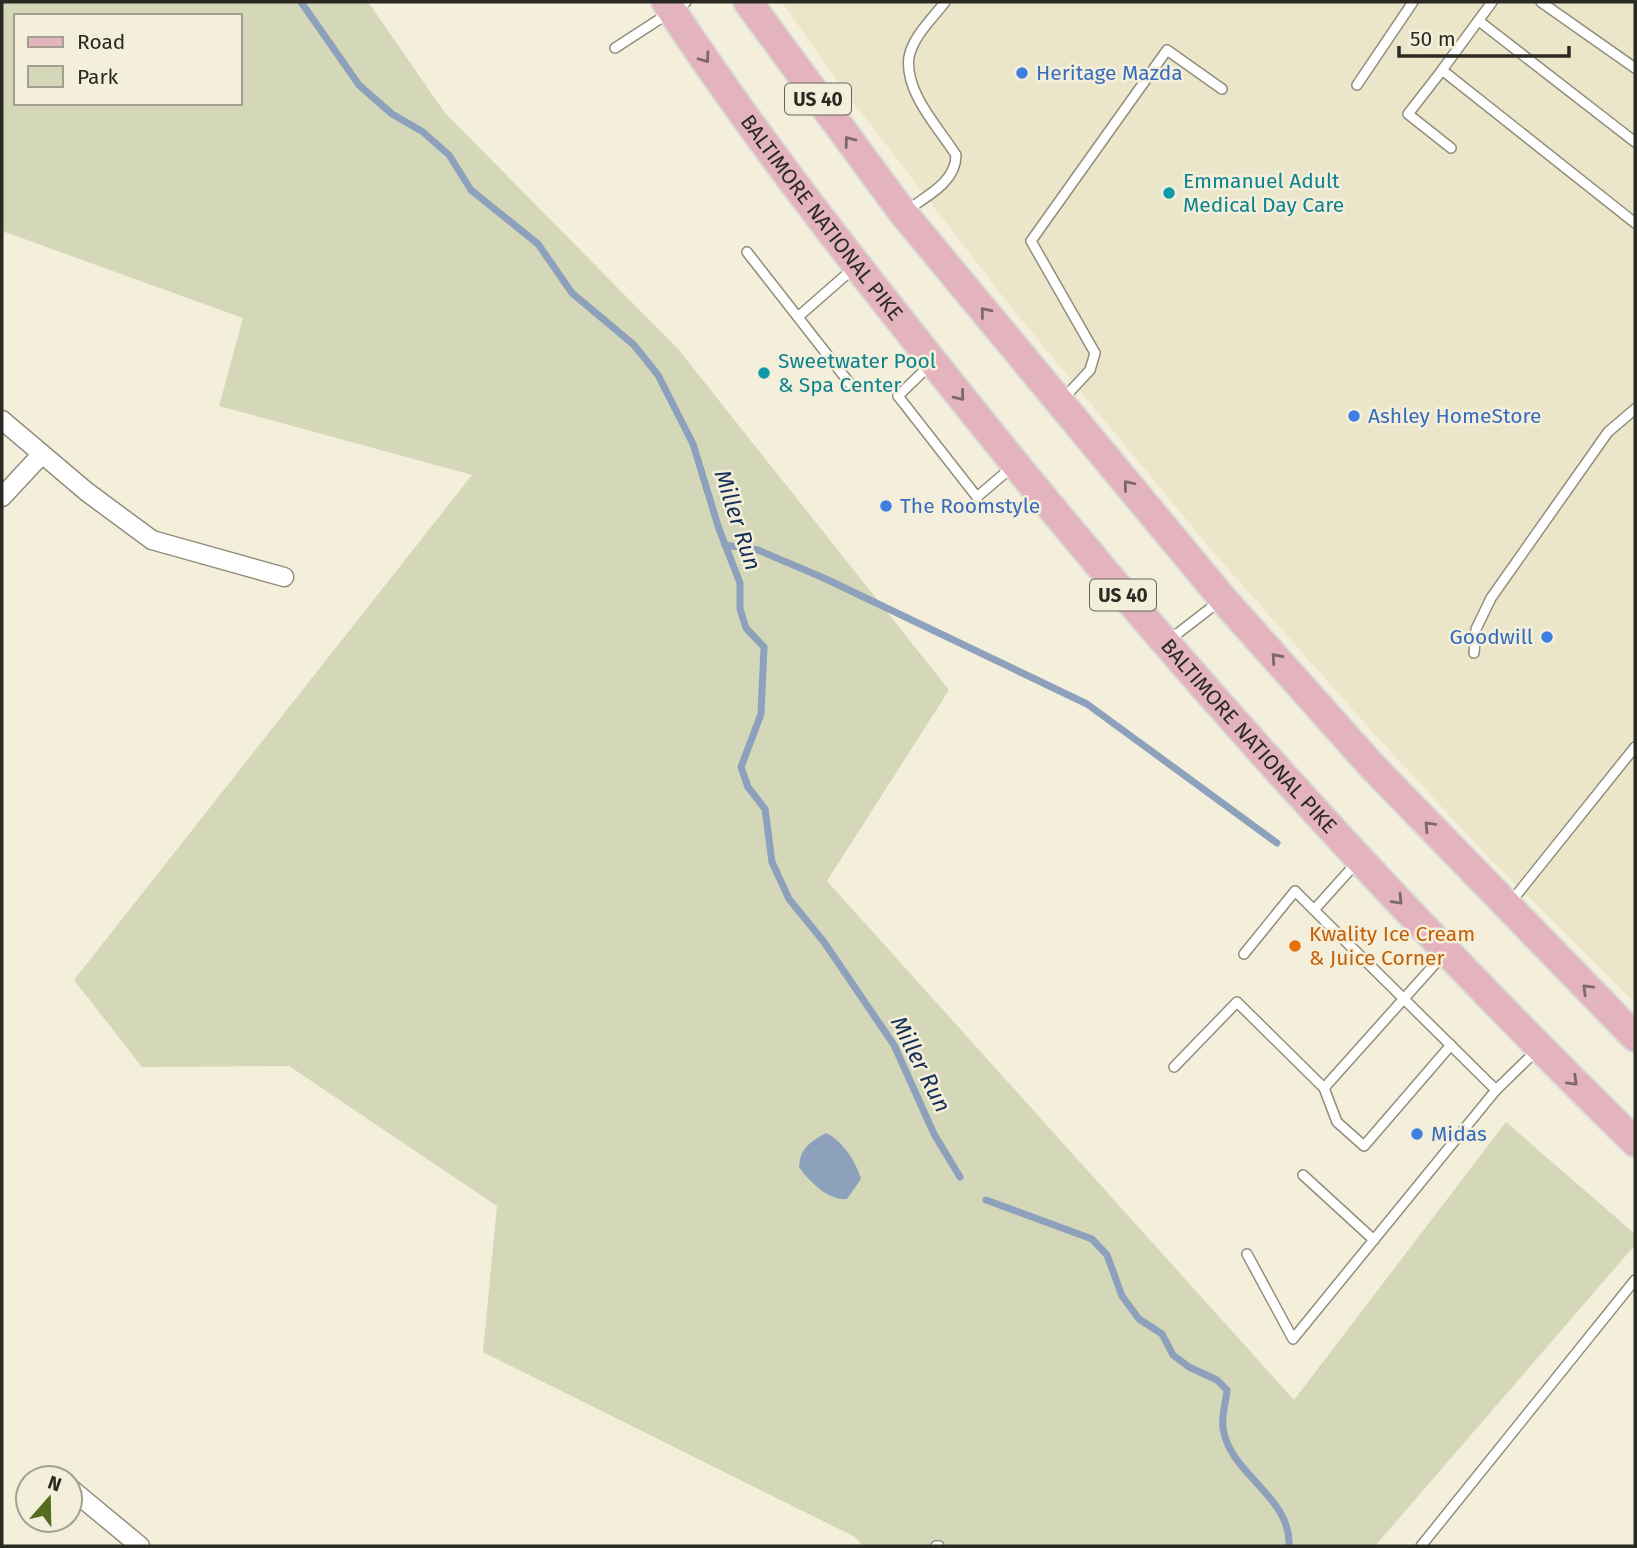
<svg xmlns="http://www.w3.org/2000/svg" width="1637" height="1548" font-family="'Fira Sans',sans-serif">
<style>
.built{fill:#ebe5ca}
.green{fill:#d4d8b8;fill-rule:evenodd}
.water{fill:#8da0bc}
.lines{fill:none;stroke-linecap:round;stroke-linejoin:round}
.stream{stroke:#8da0bc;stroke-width:7}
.service-casing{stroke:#928e7c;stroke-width:12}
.minor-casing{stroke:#928e7c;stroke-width:21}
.primary-casing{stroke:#d9d9d7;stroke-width:32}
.service{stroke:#fff;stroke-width:9}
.minor{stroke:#fff;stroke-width:18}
.primary{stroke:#e3b3be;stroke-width:28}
.oneway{stroke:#7e6868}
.shop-dot{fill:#3f7fe0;stroke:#f4efdb;stroke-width:2.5}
.culture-dot{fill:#0f9aa8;stroke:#f4efdb;stroke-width:2.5}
.food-dot{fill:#e8710a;stroke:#f4efdb;stroke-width:2.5}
.labels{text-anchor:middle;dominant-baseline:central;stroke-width:5;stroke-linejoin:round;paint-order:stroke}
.shield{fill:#f4efdb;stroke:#67655a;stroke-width:2}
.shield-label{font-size:19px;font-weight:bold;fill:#2b2a22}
.shop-label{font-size:21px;fill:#366cbe;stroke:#f4efdb;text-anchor:start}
.culture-label{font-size:21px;fill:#0d838f;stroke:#f4efdb;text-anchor:start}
.street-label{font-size:21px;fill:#2b2a22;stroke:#f4efdb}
.food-label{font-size:21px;fill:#c56008;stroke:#f4efdb;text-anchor:start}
.water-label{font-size:23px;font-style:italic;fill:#162f56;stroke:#f4efdb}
</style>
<rect width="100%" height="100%" fill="#f4efdb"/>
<!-- built -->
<polygon class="built" points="782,2 1635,2 1635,1002 1491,860 1378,738 1213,552 1011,307 844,90"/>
<!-- green -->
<path class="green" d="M2,2h366l77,111 233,236 271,341 -122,191 467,519 212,-278 129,112v11l-260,301h-512l-8,-9 -372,-185 14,-146 -208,-140 -147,1 -68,-87 398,-505 -253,-69 24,-88 -241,-87zM16,16h224v87h-224z"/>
<!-- water -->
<path class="water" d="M826,1133c16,7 30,29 35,46l-14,20c-19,2 -38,-18 -48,-32 1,-19 11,-25 27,-34z"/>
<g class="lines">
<!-- stream -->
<g class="stream">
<polyline points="301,2 359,85 392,114 423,132 449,155 471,190 538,244 572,293 634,345 658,375 693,444 719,529 740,583 740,609 746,628 764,647 761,714 741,767 748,787 765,809 772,862 789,899 824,942 894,1045 934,1134 960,1177"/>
<polyline points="725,545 758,550 826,579 1087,704 1277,843"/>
<path d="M986,1200l106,39 15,16 15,41 17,23 23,15 11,21 16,12 28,13 10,10c-1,12 -6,27 -4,38 6,46 69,69 66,118"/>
</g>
<!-- service casing -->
<g class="service-casing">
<g id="service">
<polyline points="1492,2 1442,70 1635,223"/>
<polyline points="1541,2 1635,68"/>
<polyline points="1479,21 1635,142"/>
<polyline points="615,48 686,2"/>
<polyline points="1443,69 1408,114 1451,148"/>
<polyline points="1357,85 1413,2"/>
<path d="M907,210c20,-14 49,-28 49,-55 -17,-27 -52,-63 -47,-98 4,-21 24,-39 36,-55"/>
<polyline points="747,252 851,385"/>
<polyline points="799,316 855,267"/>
<polyline points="932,363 898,396 977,497 1012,467"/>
<polyline points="1063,399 1090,370 1095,353 1031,241 1167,50 1222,89"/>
<polyline points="1168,641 1221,600"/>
<polyline points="1474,653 1476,629 1491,598 1608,432 1635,409"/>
<polyline points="1358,861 1314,910 1496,1090 1536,1051"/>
<polyline points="1510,903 1635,747"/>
<polyline points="1244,954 1295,891 1314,910"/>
<polyline points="1174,1067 1237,1002 1324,1088 1337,1122 1364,1146 1451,1045"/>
<polyline points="1324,1088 1443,955"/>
<polyline points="1303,1175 1374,1240"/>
<polyline points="1247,1254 1293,1339 1496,1090"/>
<polyline points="936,1546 939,1546"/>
<polyline points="1421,1546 1635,1280"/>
</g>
</g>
<!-- minor casing -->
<g class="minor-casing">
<g id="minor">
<polyline points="2,420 87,492 152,540 284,577"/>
<polyline points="2,497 42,454"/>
<polyline points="70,1488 140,1546"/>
</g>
</g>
<!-- primary casing -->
<g class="primary-casing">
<g id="primary">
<path id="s1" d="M666,2c88,134 188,261 288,386 213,267 437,515 681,754"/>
<polyline points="748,2 903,213 1223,599 1371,765 1635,1037"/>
</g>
</g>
<!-- service -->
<use href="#service" class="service"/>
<!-- minor -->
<use href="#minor" class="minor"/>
<!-- primary -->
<use href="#primary" class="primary"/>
</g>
<!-- one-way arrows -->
<defs><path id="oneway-chevron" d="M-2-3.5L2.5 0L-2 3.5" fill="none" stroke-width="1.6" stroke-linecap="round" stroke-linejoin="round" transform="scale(1.75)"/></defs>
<g class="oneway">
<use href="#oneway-chevron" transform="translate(705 58) rotate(54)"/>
<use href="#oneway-chevron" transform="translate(849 141) rotate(-127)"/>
<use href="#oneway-chevron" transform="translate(985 312) rotate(-129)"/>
<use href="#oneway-chevron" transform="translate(960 396) rotate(51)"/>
<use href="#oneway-chevron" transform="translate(1128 485) rotate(-130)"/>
<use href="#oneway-chevron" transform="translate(1276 658) rotate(-132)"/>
<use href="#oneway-chevron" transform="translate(1429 826) rotate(-134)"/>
<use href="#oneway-chevron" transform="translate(1398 900) rotate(46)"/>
<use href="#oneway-chevron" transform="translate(1587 989) rotate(-135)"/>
<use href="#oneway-chevron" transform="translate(1573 1081) rotate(44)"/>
</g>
<!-- markers -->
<g class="shop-dot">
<circle cx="1022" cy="73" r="7"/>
<circle cx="1354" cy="416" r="7"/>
<circle cx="886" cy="506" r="7"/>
<circle cx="1547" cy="637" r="7"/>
<circle cx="1417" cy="1134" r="7"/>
</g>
<g class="culture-dot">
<circle cx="1169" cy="193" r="7"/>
<circle cx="764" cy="373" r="7"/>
</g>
<circle class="food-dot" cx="1295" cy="946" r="7"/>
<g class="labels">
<!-- shield labels -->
<g class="shield">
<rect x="785" y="83.5" width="66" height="31" rx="5"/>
<rect x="1090" y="579.5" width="66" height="31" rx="5"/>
</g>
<g class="shield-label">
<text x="818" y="99">US 40</text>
<text x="1123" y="595">US 40</text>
</g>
<!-- shop labels -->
<g class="shop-label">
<text x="1036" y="73">Heritage Mazda</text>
<text x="1368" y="416">Ashley HomeStore</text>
<text x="900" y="506">The Roomstyle</text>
<text x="1533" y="637" text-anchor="end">Goodwill</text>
<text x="1431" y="1134">Midas</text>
</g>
<!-- culture labels -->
<g class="culture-label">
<text x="1183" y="181">Emmanuel Adult<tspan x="1183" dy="24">Medical Day Care</tspan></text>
<text x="778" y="361">Sweetwater Pool<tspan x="778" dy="24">&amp; Spa Center</tspan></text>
</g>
<!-- street labels -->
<g class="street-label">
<text stroke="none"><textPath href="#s1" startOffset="266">BALTIMORE NATIONAL PIKE</textPath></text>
<text stroke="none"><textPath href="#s1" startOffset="938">BALTIMORE NATIONAL PIKE</textPath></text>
</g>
<!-- food labels -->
<g class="food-label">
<text x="1309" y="934">Kwality Ice Cream<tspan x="1309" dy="24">&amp; Juice Corner</tspan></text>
</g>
<!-- water labels -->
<g class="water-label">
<text transform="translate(738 520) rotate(72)">Miller Run</text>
<text transform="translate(921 1064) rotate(63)">Miller Run</text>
</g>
</g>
<!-- border -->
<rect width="1637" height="1548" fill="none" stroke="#2b2a22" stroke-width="7"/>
<!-- legend -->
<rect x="14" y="14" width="228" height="91" fill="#f4efdb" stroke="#a4a091" stroke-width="2"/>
<rect x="28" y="37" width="35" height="10" fill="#e3b3be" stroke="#a4a091" stroke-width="2"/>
<text x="77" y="49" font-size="21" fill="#2b2a22">Road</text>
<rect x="28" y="66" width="35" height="21" fill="#d4d8b8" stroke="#a4a091" stroke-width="2"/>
<text x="77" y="84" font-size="21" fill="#2b2a22">Park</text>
<!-- north arrow -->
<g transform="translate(49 1499) rotate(20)"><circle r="33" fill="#f4efdb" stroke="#a4a091" stroke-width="2"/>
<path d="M0-5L12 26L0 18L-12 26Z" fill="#536c1e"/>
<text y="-10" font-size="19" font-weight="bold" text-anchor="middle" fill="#2b2a22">N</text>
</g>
<!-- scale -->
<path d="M1399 46v10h170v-10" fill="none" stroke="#2b2a22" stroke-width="3.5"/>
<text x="1410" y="46" font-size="21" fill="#2b2a22" stroke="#f4efdb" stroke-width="5" paint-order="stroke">50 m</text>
</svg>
